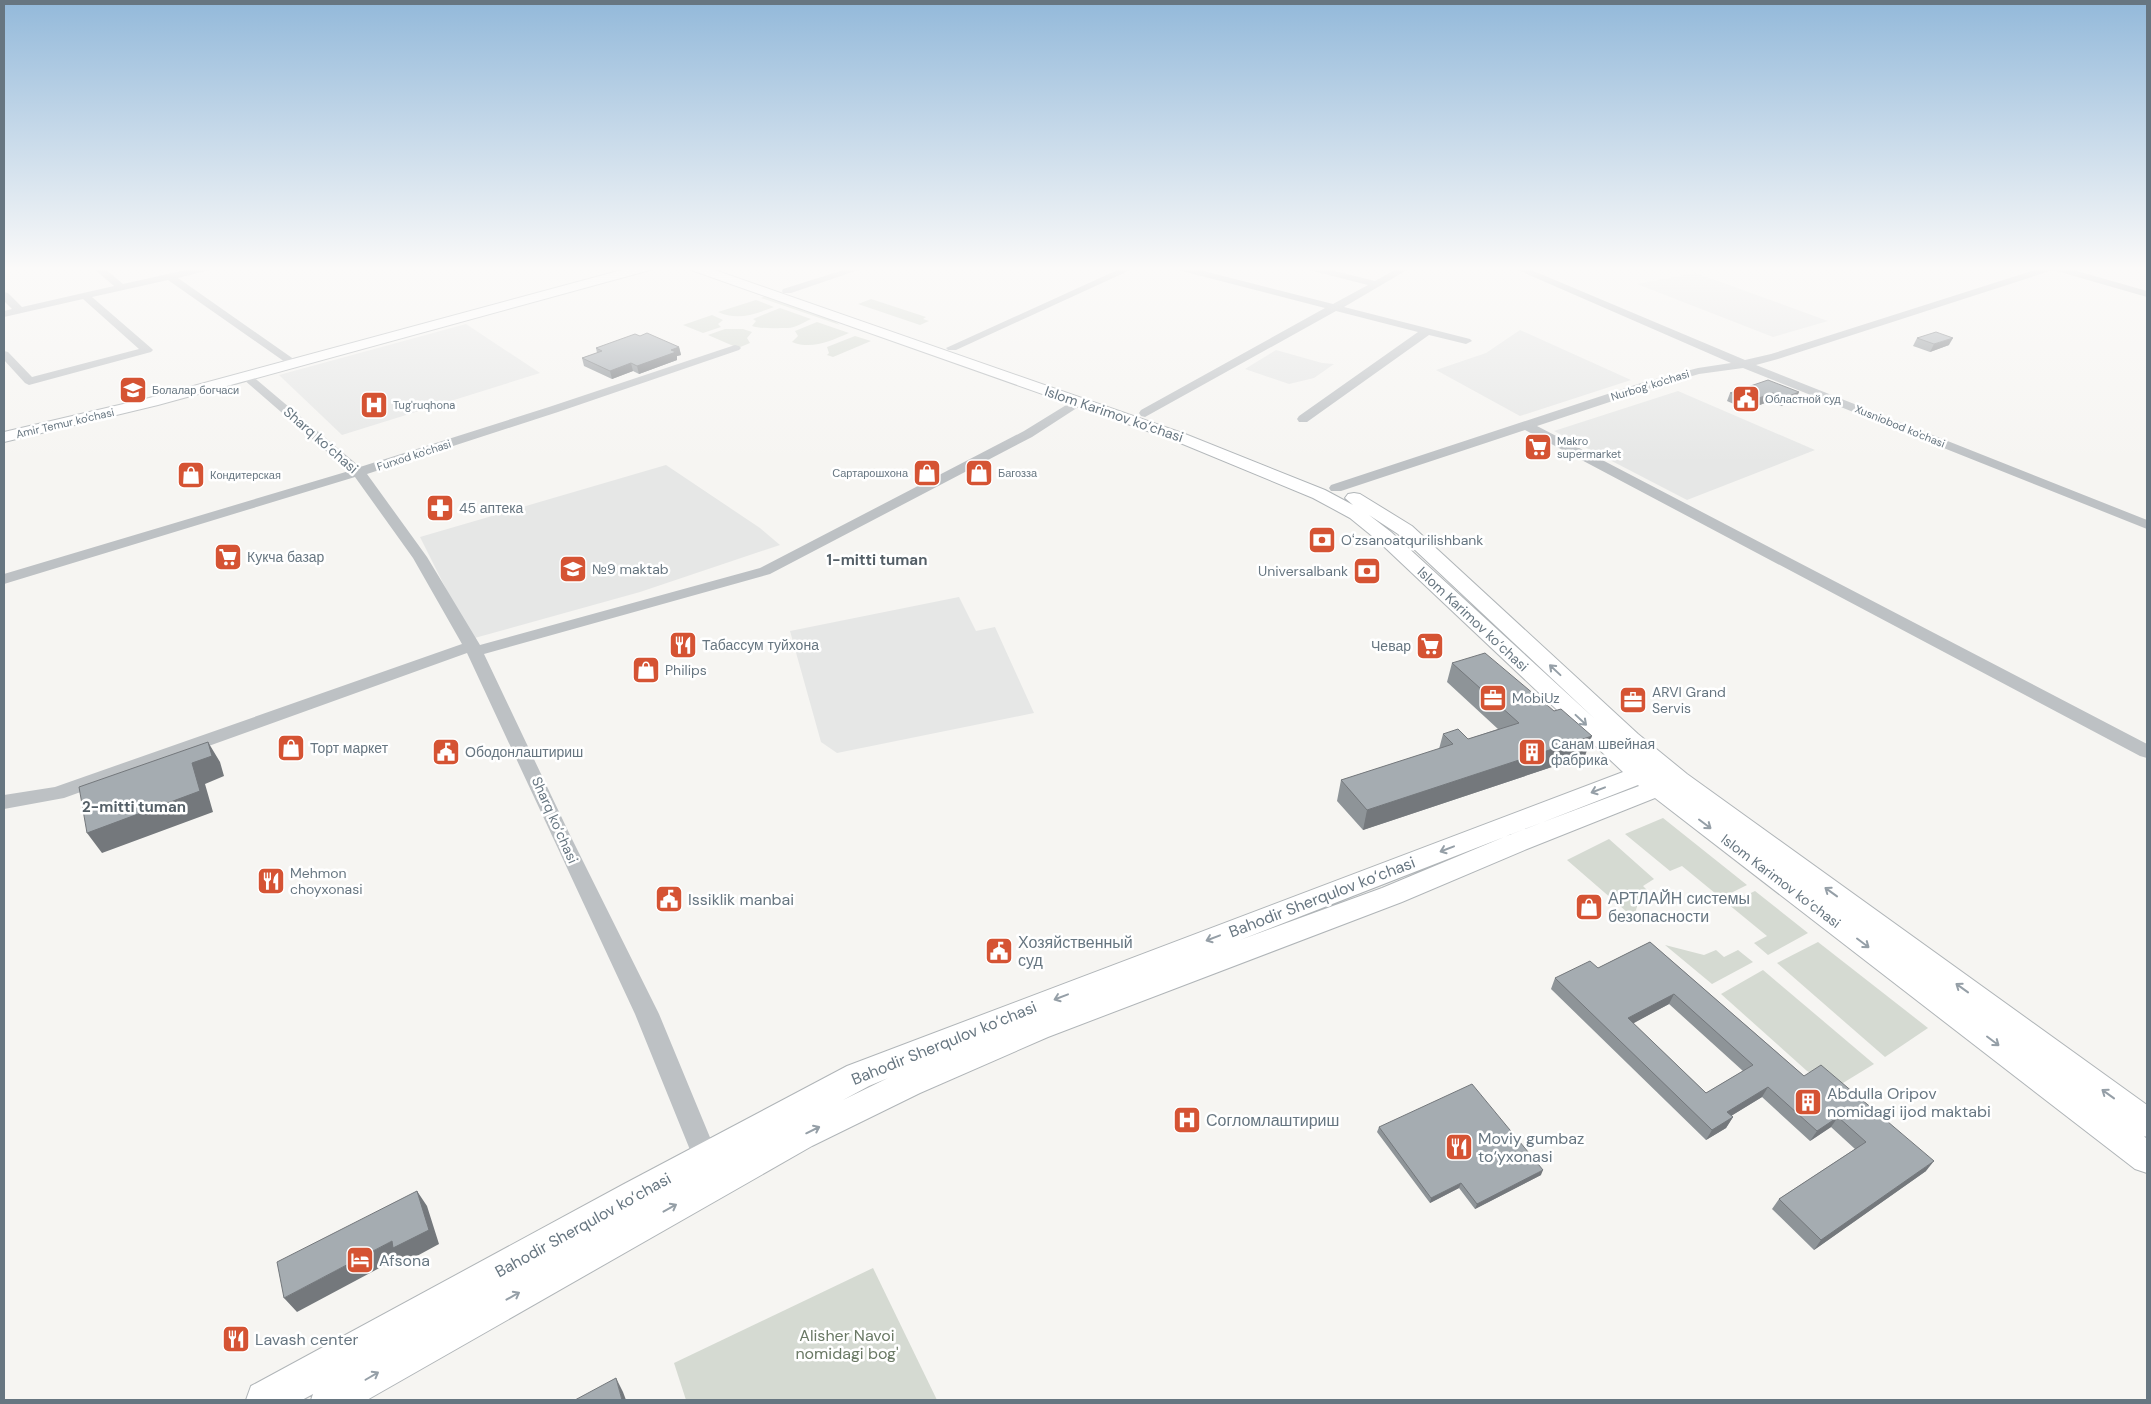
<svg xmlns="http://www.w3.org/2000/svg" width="2151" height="1404" font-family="'DM Sans',sans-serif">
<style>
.built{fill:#e6e7e6}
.green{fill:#d5dad2}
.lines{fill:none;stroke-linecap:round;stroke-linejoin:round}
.major-casing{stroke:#b0b5b8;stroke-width:2}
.minor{fill:#bdc1c4;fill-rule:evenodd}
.major{fill:#fff;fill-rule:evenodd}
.wall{fill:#8e9498;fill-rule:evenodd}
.shaded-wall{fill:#74787c}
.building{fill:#a5acb1;stroke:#74787c;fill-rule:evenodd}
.oneway{stroke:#959fa7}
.labels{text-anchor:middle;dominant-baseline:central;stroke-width:5;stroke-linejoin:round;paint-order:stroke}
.far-street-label{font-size:11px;fill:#677681;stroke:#fff}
.far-poi-label{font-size:11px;fill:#677681;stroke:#fff;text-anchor:start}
.street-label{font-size:14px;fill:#677681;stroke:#fff}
.poi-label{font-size:14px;fill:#677681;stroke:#fff;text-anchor:start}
.neighbourhood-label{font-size:15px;font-weight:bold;fill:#545f67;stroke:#fff}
.near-street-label{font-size:16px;fill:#677681;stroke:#fff}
.near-poi-label{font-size:16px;fill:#677681;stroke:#fff;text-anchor:start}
.near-park-label{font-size:16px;fill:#6a7965;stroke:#fff}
</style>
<rect width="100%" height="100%" fill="#f6f5f2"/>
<!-- built -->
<g class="built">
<polygon points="1696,273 1828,321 1773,337 1637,284"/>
<polygon points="466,324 540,373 342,435 279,375"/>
<polygon points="1520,330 1631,380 1520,416 1436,370 1486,353"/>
<polygon points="1276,350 1322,363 1334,364 1314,378 1289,384 1245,369"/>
<polygon points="1678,391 1815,450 1687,500 1554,431"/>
<polygon points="666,465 760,528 780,545 640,592 471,639 420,537"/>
<polygon points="959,597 976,631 995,627 1034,713 837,753 821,742 790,631"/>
</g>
<!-- green -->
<g class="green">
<polygon points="767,295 833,320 840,325 761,298"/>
<polygon points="871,299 926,317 923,319 929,321 920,325 858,304"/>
<path d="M756,300l18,7c-19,7 -36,14 -56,5z"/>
<path d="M780,308l31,11c-7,3 -16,9 -23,9 -10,0 -28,1 -36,-2l4,-5 -3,-2z"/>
<polygon points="712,315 723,320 718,324 721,327 703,333 683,325"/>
<path d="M817,322l32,11c-19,8 -37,17 -57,9l6,-6 -3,-5z"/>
<polygon points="725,329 743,329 752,332 747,338 750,343 738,348 708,335"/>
<polygon points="855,336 871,341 833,357 827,355 829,353 827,347"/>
<polygon points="1663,818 1747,885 1721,898 1682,866 1670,871 1625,834"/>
<polygon points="1609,839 1654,879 1643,886 1649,892 1640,896 1636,910 1642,925 1567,860"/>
<polygon points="1755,891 1808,933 1768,955 1754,943 1767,936 1728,904"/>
<polygon points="1818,942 1928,1028 1885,1057 1777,963"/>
<polygon points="1665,945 1704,955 1716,950 1724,957 1738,950 1753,962 1712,984"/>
<polygon points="1763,970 1874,1064 1838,1086 1807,1071 1721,994"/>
<polygon points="873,1268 937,1400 686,1400 674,1363"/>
</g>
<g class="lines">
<!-- major casing -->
<g class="major-casing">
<g id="major">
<polygon points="633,267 652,267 650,270 158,405 4,442 4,432 149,398"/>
<path d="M689,267h17l479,167 140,56 28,15 -8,-7 3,-4 6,-1 6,1 52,32 226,208 49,40 460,331v32l-3,-1 3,3v34l-12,-4 -480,-371 -128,51 -125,53 -354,135 -128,56 -108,53 -445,254h-56l2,-6 -11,6h-56l5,-14 373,-202 223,-118 776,-294 -246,-232 -27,-22 -37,-20 -140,-58 -482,-170zM1369,515l29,19 198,186 -205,-188zM1638,785l1,1 -130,49 -127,53 -142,52zM888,1078l-45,22 26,-14z"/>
</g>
</g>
<!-- minor -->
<g class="minor">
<polygon points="92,267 103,267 123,284 199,267 216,267 214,269 178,278 295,360 293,362 285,362 168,280 92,297 151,348 153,350 151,352 29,385 25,383 4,360 4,351 8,352 32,377 139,349 83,299 4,317 4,311 12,309 4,301 4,292 8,293 22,307 114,286"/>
<polygon points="853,267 867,267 791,293 783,293 782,291 783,289"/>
<polygon points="1124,267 1137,267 956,350 948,350 946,348"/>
<polygon points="1172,267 1188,267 1333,304 1368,285 1305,269 1303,267 1319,267 1375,281 1400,267 1412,267 1344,307 1470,339 1472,341 1466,344 1429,335 1307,422 1299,422 1297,419 1299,416 1418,332 1336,311 1145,417 1141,416 1139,413 1141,410 1325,308 1174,269"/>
<polygon points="1511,267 1524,267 1745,360 1771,354 2044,267 2063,267 2147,291 2147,297 2053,270 1778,359 1756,365 2147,520 2147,529 1743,368 1699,374 1652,388 1537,426 2147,744 2147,758 2140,756 1525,430 1341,491 1331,491 1329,488 1331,485 1644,382 1698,368 1731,363"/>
<polygon points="735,345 739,346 741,348 739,350 558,412 367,474 427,557 480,645 760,568 1024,431 1076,399 1084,399 1086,402 1032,437 770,574 484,654 570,835 659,1014 721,1164 717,1172 708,1176 699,1172 635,1014 467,653 64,798 4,809 4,795 55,787 462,644 413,558 355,477 4,584 4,574 349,471 243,379 241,377 243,375 251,375 360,467 549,407"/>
</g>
<!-- major -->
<use href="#major" class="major"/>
</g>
<!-- wall -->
<g class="wall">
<polygon points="640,336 679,347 681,355 677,356 677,360 639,374 633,371 612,379 584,366 582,358 597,353 596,348"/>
<polygon points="1917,338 1949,345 1930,352 1913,346"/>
<polygon points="1768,380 1796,400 1781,406 1770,401 1747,410 1727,401 1730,393"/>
<polygon points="1452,663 1585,756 1363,830 1337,801 1341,780 1439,749 1443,734 1468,739 1498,729 1447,682"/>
<path d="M1650,942l154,134 122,95 -112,79 -42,-41 7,-10 76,-50 -24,-22 -21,14 -48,-44 -31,19 2,1 -7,11 -20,12 -155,-151 4,-11 43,-10zM1669,1004l74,67 -37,22 -73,-70z"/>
<polygon points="1379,1127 1541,1175 1475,1209 1459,1188 1430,1203 1377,1132"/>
</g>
<!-- shaded-wall -->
<g class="shaded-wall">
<polygon points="1953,338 1949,345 1930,352 1934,344"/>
<polygon points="679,347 681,355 677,356 677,360 639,374 637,366 671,350"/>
<polygon points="631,363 633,371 612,379 610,371"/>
<polygon points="1799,392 1796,400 1781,406 1784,398"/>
<polygon points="1773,393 1770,401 1747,410 1750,401"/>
<polygon points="1592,736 1585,756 1363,830 1367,810"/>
<polygon points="208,742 220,762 224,776 205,784 213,812 102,853 87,833 192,763"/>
<polygon points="1674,994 1669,1004 1623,1029 1628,1018"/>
<polygon points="1768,1087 1762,1097 1721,1122 1727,1112"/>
<polygon points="1733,1117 1726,1128 1706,1140 1712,1130"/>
<polygon points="1838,1117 1831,1127 1810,1141 1817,1131"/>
<polygon points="1934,1161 1926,1171 1814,1250 1821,1240"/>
<polygon points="1543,1170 1541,1175 1475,1209 1477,1204"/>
<polygon points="1461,1183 1459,1188 1430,1203 1431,1198"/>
<polygon points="417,1191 427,1206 439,1244 404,1263 400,1257 297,1312 284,1298 392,1241"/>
<polygon points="616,1378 623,1392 626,1400 622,1400"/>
</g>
<!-- building -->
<g class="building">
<polygon points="1936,332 1953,338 1934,344 1917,338"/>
<polygon points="647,333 679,347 671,350 676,352 637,366 631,363 610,371 582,358 602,351 596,348 635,334 640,336"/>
<polygon points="1768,380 1799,392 1784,398 1773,393 1750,401 1730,393"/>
<polygon points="1485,653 1554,711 1561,709 1592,736 1367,810 1341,780 1453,744 1443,734 1458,729 1468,739 1519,723 1452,663"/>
<polygon points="208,742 212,756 192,763 200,791 87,833 79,787"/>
<path d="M1650,942l154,134 17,-11 113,96 -113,79 -42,-41 87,-57 -28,-25 -21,14 -49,-44 -41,25 6,5 -21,13 -157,-152 35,-17 8,7zM1674,994l79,71 -47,28 -78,-75z"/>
<polygon points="1472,1084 1543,1170 1477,1204 1461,1183 1431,1198 1379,1127"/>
<polygon points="417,1191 429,1230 393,1248 392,1241 284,1298 277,1262"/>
<polygon points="616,1378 622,1400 575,1400"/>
</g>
<!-- one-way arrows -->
<defs><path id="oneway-shaft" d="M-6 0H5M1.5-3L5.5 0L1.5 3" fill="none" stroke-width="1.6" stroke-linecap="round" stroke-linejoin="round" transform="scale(1.25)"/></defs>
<g class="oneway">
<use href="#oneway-shaft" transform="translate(1555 670) rotate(-137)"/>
<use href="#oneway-shaft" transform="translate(1581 720) rotate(43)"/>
<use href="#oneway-shaft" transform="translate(1598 790) rotate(159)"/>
<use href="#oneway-shaft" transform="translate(1705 824) rotate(37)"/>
<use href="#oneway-shaft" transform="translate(1447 849) rotate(159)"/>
<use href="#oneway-shaft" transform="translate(1831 892) rotate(-144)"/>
<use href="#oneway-shaft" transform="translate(1213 938) rotate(159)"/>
<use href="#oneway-shaft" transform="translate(1863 943) rotate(37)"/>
<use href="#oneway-shaft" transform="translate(1962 988) rotate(-144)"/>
<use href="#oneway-shaft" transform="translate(1061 997) rotate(159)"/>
<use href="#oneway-shaft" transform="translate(1993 1041) rotate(37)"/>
<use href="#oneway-shaft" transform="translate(2108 1094) rotate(-144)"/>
<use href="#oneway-shaft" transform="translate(813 1130) rotate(-26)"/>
<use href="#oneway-shaft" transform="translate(670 1208) rotate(-29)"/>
<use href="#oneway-shaft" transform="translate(513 1296) rotate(-29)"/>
<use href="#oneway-shaft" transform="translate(372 1376) rotate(-30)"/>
</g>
<!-- sky -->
<linearGradient id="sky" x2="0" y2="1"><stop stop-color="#93b9da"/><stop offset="0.58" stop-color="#fbfaf9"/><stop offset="1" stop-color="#fbfaf9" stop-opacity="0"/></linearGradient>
<rect width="2151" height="463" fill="url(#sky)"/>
<!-- icons -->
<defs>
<g id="school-square" transform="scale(1.4375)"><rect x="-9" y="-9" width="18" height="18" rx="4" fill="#d55333" stroke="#fff"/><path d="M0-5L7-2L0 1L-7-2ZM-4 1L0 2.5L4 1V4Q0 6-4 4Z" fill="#fff"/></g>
<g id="civic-square" transform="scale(1.4375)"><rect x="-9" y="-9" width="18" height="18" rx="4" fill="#d55333" stroke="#fff"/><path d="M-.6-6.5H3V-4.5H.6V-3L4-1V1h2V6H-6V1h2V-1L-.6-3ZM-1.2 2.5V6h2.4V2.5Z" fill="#fff"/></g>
<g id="hospital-square" transform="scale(1.4375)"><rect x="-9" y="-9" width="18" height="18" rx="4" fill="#d55333" stroke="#fff"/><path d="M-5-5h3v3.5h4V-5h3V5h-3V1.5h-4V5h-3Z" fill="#fff"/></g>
<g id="supermarket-square" transform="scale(1.4375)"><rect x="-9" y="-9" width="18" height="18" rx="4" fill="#d55333" stroke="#fff"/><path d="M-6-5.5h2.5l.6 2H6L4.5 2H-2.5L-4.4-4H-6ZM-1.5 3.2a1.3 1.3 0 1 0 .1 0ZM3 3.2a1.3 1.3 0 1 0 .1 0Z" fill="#fff"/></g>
<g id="shop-square" transform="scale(1.4375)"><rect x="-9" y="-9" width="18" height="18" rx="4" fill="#d55333" stroke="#fff"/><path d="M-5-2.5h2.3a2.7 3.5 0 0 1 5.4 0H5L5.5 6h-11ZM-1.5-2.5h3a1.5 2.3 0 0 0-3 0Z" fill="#fff"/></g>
<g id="pharmacy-square" transform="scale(1.4375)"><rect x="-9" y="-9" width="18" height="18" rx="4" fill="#d55333" stroke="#fff"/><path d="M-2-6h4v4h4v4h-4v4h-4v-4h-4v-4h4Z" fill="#fff"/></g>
<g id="bank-square" transform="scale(1.4375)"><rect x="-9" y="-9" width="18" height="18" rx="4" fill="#d55333" stroke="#fff"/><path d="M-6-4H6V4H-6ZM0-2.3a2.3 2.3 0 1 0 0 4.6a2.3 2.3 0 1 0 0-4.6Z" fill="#fff"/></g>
<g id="restaurant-square" transform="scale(1.4375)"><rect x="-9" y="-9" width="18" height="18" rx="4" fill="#d55333" stroke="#fff"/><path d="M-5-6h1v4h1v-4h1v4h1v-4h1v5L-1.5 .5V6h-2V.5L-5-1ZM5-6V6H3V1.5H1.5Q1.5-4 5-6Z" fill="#fff"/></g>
<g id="office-square" transform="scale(1.4375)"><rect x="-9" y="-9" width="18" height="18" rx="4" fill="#d55333" stroke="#fff"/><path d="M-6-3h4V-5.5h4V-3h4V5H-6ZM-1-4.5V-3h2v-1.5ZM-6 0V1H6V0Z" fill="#fff"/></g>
<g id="building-square" transform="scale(1.4375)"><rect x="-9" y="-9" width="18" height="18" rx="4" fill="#d55333" stroke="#fff"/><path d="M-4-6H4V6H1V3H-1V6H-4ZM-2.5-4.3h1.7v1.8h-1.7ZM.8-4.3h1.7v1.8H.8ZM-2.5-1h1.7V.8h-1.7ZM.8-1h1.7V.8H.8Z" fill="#fff"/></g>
<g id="hotel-square" transform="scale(1.4375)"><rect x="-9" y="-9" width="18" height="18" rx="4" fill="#d55333" stroke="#fff"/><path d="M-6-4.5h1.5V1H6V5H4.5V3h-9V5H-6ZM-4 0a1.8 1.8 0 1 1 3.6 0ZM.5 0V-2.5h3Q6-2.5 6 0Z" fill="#fff"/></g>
</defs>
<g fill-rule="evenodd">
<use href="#school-square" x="133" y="390"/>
<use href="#civic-square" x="1746" y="399"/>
<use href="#hospital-square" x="374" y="405"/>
<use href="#supermarket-square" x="1538" y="447"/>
<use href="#shop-square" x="927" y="473"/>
<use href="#shop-square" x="979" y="473"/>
<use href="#shop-square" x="191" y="475"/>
<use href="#pharmacy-square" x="440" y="508"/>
<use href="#bank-square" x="1322" y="540"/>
<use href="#supermarket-square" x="228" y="557"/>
<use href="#school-square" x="573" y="569"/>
<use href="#bank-square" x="1367" y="571"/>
<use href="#restaurant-square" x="683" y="645"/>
<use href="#supermarket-square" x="1430" y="646"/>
<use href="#shop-square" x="646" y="670"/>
<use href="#office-square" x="1493" y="698"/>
<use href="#office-square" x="1633" y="700"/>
<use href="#shop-square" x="291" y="748"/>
<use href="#civic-square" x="446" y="752"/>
<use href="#building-square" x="1532" y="752"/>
<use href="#restaurant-square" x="271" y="881"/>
<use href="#civic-square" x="669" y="899"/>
<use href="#shop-square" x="1589" y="907"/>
<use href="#civic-square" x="999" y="951"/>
<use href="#building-square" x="1808" y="1102"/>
<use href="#hospital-square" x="1187" y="1120"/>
<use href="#restaurant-square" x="1459" y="1147"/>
<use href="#hotel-square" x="360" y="1260"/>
<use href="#restaurant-square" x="236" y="1339"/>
</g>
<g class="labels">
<!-- far-street labels -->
<g class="far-street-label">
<text transform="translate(1650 385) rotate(-17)">Nurbog' ko'chasi</text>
<text transform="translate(65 423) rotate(-13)">Amir Temur ko'chasi</text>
<text transform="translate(1900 426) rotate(22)">Xusniobod ko'chasi</text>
<text transform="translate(414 455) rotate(-18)">Furxod ko'chasi</text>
</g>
<!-- far-poi labels -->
<g class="far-poi-label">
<text x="152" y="390">Болалар богчаси</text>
<text x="1765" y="399">Областной суд</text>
<text x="393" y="405">Tug'ruqhona</text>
<text x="1557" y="441">Makro<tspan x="1557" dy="13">supermarket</tspan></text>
<text x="908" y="473" text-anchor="end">Сартарошхона</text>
<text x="998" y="473">Багозза</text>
<text x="210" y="475">Кондитерская</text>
</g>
<!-- street labels -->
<g class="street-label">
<text transform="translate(1114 414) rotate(19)">Islom Karimov ko‘chasi</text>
<text transform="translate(321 440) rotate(41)">Sharq ko‘chasi</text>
<text transform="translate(1473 619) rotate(43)">Islom Karimov ko‘chasi</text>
<text transform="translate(555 820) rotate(66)">Sharq ko‘chasi</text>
<text transform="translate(1781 881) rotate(37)">Islom Karimov ko‘chasi</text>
</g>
<!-- poi labels -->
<g class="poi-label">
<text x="459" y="508">45 аптека</text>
<text x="1341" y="540">Oʻzsanoatqurilishbank</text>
<text x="247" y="557">Кукча базар</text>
<text x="592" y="569">№9 maktab</text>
<text x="1348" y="571" text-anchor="end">Universalbank</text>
<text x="702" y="645">Табассум туйхона</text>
<text x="1411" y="646" text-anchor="end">Чевар</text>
<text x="665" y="670">Philips</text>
<text x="1652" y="692">ARVI Grand<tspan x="1652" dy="16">Servis</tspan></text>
<text x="1512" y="698">MobiUz</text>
<text x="1551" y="744">Санам швейная<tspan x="1551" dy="16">фабрика</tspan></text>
<text x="310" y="748">Торт маркет</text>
<text x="465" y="752">Ободонлаштириш</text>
<text x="290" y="873">Mehmon<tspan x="290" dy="16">choyxonasi</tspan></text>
</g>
<!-- neighbourhood labels -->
<g class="neighbourhood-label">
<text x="877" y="560">1-mitti tuman</text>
<text x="134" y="807">2-mitti tuman</text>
</g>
<!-- near-street labels -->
<g class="near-street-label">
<text transform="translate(1322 897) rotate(-21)">Bahodir Sherqulov ko‘chasi</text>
<text transform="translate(944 1043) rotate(-22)">Bahodir Sherqulov ko‘chasi</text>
<text transform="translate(583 1225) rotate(-29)">Bahodir Sherqulov ko‘chasi</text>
</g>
<!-- near-poi labels -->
<g class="near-poi-label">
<text x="1608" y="898">АРТЛАЙН системы<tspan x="1608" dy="18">безопасности</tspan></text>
<text x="688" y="899">Issiklik manbai</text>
<text x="1018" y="942">Хозяйственный<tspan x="1018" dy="18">суд</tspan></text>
<text x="1827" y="1093">Abdulla Oripov<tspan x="1827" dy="18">nomidagi ijod maktabi</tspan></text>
<text x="1206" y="1120">Согломлаштириш</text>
<text x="1478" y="1138">Moviy gumbaz<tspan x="1478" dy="18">to‘yxonasi</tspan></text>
<text x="379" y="1260">Afsona</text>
<text x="255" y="1339">Lavash center</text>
</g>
<!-- near-park labels -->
<g class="near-park-label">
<text x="847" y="1335">Alisher Navoi<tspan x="847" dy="18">nomidagi bog'</tspan></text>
</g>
</g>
<!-- border -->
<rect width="2151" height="1404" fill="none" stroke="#677681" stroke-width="10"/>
</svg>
